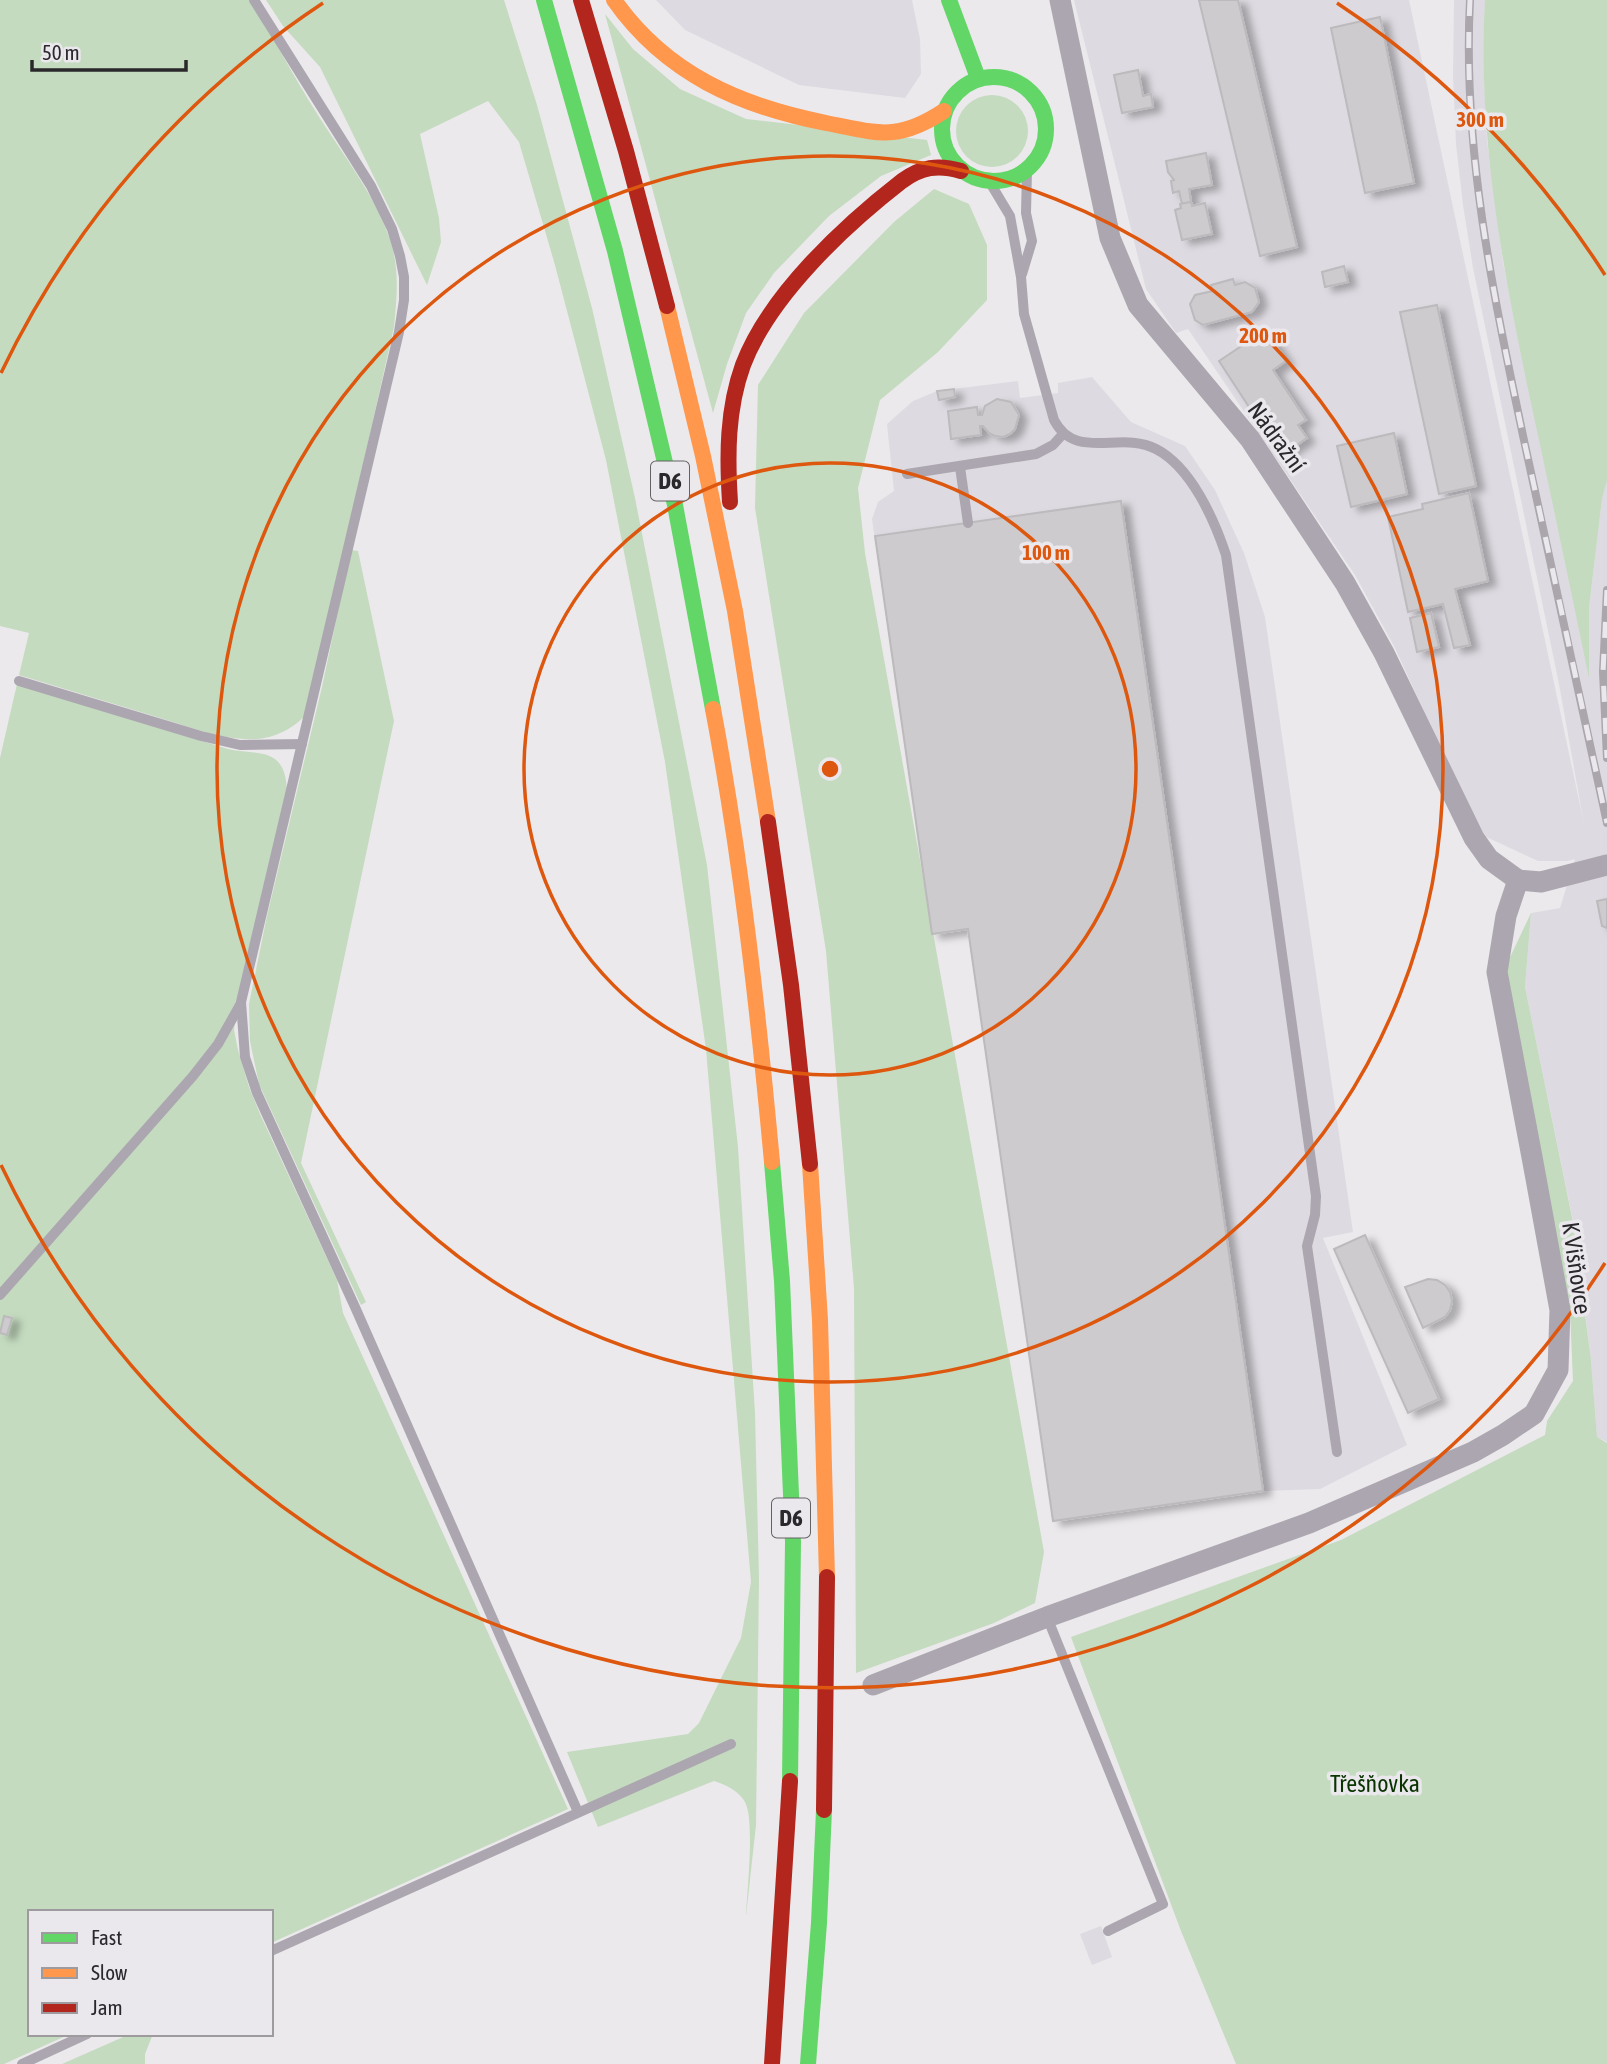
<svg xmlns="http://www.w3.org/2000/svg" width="1607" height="2064" font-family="'Asap Condensed',sans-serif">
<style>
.built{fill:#dedae1}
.green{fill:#c4dbbf}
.building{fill:#cdcbcd;stroke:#bcbabc;stroke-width:2;filter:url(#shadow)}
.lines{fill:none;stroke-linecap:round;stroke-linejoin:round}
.lane{stroke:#aca6b0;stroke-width:10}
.street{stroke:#aca6b0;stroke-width:21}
.fast{stroke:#63d668;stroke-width:16}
.slow{stroke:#ff974d;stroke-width:16}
.jam{stroke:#b3261e;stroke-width:16}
.rail-casing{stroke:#aaa6ac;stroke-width:8}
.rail{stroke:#ebe8ed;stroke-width:5;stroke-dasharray:16;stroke-linecap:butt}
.ring{fill:none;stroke:#de570e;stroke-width:3.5}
.labels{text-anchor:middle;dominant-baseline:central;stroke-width:7;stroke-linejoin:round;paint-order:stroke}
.shield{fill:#ebe8ed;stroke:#646265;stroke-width:2}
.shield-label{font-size:23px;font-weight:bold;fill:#2a282b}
.street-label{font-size:24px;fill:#2a282b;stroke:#ebe8ed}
.park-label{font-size:24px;fill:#093400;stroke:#ebe8ed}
.centre{fill:#de570e;stroke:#ebe8ed;stroke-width:3.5}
.ring-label{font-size:21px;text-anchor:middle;font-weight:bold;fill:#de570e;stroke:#ebe8ed;stroke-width:7;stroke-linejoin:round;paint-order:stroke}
</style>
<defs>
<filter id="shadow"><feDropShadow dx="8" dy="4.5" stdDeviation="3.5" flood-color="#0004"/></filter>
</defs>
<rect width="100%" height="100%" fill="#ebe9ec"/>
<!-- built -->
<g class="built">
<polygon points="656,0 912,0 920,39 921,74 905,98 799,85 685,30"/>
<polygon points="1074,0 1409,0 1584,824 1559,684 1473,268 1463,205 1456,144 1453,75 1454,0 1485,0 1484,75 1487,141 1503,262 1589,673 1589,608 1602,499 1607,481 1607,1442 1597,1437 1591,1360 1575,1230 1525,987 1531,913 1560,908 1575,859 1567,861 1538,861 1480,834 1395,648 1355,575 1188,329 1176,333 1146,289"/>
<polygon points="1092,377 1131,422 1185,446 1215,490 1244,553 1265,617 1353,1232 1323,1238 1407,1445 1320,1489 1263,1491 1053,1521 968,930 932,934 872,519 878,502 894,491 887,424 913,401 937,391 1018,381 1020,398 1058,393 1058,383"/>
<polygon points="1101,1926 1112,1957 1092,1965 1080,1934"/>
</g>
<!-- green -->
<g class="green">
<path d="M0,0h252c21,37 41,76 64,112 25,40 57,80 73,125 11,29 8,60 5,90l-87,386c-12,15 -32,25 -51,26 -33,2 -68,-13 -99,-22 -46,-14 -92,-28 -138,-42l10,-42 -29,-7z"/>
<path d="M266,0h238l33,105 55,203 43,190 72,367 31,282 17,266 4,166 -3,246 -10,91c1,-23 9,-96 -1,-114 -7,-12 -19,-17 -31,-21l-116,46 -31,-75 121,-18 11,-11 42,-85 10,-56 -45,-533 -41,-287 -59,-302 -51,-195 -36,-123 -31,-41 -68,33 19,84 2,24 -14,43 -107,-218 -37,-41z"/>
<path d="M1485,0h122v481l-5,18 -13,109v70c-19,-92 -38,-183 -58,-275 -28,-132 -54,-267 -46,-403z"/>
<polygon points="605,14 633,49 680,89 746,119 927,140 931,155 881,176 829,216 774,273 746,313 727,364 713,413"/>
<circle cx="992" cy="131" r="36"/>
<polygon points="934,189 969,204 987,245 987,300 938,352 880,400 858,488 865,553 1044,1552 1035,1603 994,1623 856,1673 854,1288 826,951 755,508 758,385 804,313 894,222"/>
<polygon points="351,550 358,551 394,721 301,1163 366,1302 361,1305 259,1084 250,1041 249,1004 267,916 322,687"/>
<path d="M17,684l211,65c32,7 57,-3 59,42l-48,202 -5,37 4,20 11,37 11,27 77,166 6,33 225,496 -297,134v-31h-241v122h40l-66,30h-4v-1306z"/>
<polygon points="1531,913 1525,987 1573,1222 1591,1360 1597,1437 1607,1443 1607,2064 1236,2064 1181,1931 1071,1637 1341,1540 1545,1435 1547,1421 1573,1381 1570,1309 1504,970"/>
<polygon points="130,2034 153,2034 145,2054 145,2064 62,2064"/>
</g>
<!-- building -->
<g class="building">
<polygon points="1199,0 1238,0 1297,247 1260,256"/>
<polygon points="1380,17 1414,183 1365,193 1331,28"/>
<polygon points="1138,70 1143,96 1151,94 1153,107 1122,113 1114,75"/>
<polygon points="1206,153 1212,185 1189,189 1191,202 1182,204 1179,191 1173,193 1171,181 1174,180 1168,172 1166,161"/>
<polygon points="1191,202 1192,206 1205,203 1212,234 1182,240 1175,210 1181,208 1180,204"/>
<polygon points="1344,266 1348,282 1325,287 1322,272"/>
<polygon points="1233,279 1235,285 1245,282 1255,288 1259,302 1252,312 1203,325 1195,320 1190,304 1195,295 1213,291 1211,285"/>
<polygon points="1437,305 1476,486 1439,494 1400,312"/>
<polygon points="1268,334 1286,361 1273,370 1306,420 1298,425 1307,438 1281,456 1219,361 1252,339 1254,343"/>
<polygon points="954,389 955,397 939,400 937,391"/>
<polygon points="997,399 1011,402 1019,415 1015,429 1010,434 1003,437 995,436 989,433 983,426 980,426 981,435 951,439 948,411 977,407 978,415 982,415 985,406"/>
<polygon points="1394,433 1407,494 1351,507 1337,446"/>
<polygon points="1469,493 1488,581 1455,589 1470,645 1454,648 1443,604 1408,612 1388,517 1423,509 1422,504"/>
<polygon points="1121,501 1263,1491 1053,1521 968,929 932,934 875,536"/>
<polygon points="1431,613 1439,647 1417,652 1410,618"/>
<polygon points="1607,899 1607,928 1602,926 1597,901"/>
<polygon points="1365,1235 1439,1399 1408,1413 1334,1249"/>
<polygon points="1428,1279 1437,1280 1445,1285 1450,1292 1452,1301 1450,1310 1445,1317 1423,1328 1405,1287"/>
<polygon points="4,1316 12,1318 7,1335 0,1333"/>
</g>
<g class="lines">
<!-- lane -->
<g class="lane">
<polyline points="254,0 371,186 392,229 400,256 404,277 404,300 399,332 241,1002 245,1057 257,1093 355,1307 578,1812"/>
<path d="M989,181l21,35 11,61 3,37 30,106c22,42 66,10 102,29 35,18 58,70 70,106l90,641 -1,19 -8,31 30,206"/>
<polyline points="1022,274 1032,241 1026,213 1027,170"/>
<polyline points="960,467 968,523"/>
<polyline points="907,474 1036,454 1053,445 1063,434"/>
<polyline points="19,681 201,736 240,745 302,744"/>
<polyline points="0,1295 193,1076 218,1044 240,1005"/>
<polyline points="1047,1617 1163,1904 1108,1931"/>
<polyline points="271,1951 731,1744"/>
<polyline points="22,2064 87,2034"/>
</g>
<!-- street -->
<g class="street">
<polyline points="1060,0 1110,238 1138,305 1250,439 1345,583 1384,653 1474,838 1489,859 1518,880"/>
<polyline points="1518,880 1541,882 1607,865"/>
<polyline points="873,1685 1047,1617 1309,1523 1473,1452 1503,1435 1534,1414 1558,1370 1560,1310 1532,1157 1497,972 1506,916 1518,880"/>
</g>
<!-- fast -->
<g class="fast">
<polyline points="544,0 615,251 675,505 713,709"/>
<polyline points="949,0 978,78"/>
<circle cx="994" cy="129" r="52"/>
<polyline points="772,1162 782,1281 793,1542 790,1781"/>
<polyline points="808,2064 819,1923 824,1810"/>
</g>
<!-- slow -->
<g class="slow">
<path d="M614,0c52,74 126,106 212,123 52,10 71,19 118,-12"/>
<polyline points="667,306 703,456 735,611 768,822"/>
<path d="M713,709c28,149 45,301 59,453"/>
<polyline points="810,1164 820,1320 827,1577"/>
</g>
<!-- jam -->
<g class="jam">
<polyline points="581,0 626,151 667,306"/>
<path d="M730,502c-3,-46 -3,-93 13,-137 26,-69 101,-139 159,-184 19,-14 36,-17 59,-10"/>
<polyline points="768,822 791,985 810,1164"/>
<polyline points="824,1810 827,1577"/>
<polyline points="772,2064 790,1781"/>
</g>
<!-- rail casing -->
<g class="rail-casing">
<g id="rail">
<path d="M1470,0c-8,151 24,298 55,445 28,126 55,252 82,378"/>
<polyline points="1607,590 1603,672 1607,758"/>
</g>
</g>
<!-- rail -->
<use href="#rail" class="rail"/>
</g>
<!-- distance rings -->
<g class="ring">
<circle cx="830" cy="769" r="306"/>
<circle cx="830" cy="769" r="613"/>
<path d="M1605 1263A919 919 0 0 1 1 1165M1 373A919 919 0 0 1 323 3M1337 3A919 919 0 0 1 1605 275"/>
</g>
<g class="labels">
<!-- shield labels -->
<g class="shield">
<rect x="651" y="461.5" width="38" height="39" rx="5"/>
<rect x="772" y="1498.5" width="38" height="39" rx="5"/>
</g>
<g class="shield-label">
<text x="670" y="481">D6</text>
<text x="791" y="1518">D6</text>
</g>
<!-- street labels -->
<g class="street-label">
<text transform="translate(1277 437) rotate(54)">Nádražní</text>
<text transform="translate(1577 1268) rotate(82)">K Višňovce</text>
</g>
<!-- park labels -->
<g class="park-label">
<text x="1375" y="1783">Třešňovka</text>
</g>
</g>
<circle cx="830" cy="769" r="10" class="centre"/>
<g class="ring-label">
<text x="1480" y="127">300 m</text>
<text x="1263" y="343">200 m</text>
<text x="1046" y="560">100 m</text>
</g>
<!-- legend -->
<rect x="28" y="1910" width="245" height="126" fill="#ebe8ed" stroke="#9e9b9f" stroke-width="2"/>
<rect x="42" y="1933" width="35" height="10" fill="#63d668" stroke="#9e9b9f" stroke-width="2"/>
<text x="91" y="1945" font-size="21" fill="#2a282b">Fast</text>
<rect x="42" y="1968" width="35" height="10" fill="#ff974d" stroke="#9e9b9f" stroke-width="2"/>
<text x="91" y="1980" font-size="21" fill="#2a282b">Slow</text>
<rect x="42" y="2003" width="35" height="10" fill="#b3261e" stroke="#9e9b9f" stroke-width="2"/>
<text x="91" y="2015" font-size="21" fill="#2a282b">Jam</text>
<!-- scale -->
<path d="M32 60v10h154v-10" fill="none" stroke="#2a282b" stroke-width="3.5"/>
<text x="42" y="60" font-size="21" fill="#2a282b" stroke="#ebe8ed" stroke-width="5" paint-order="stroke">50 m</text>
</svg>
